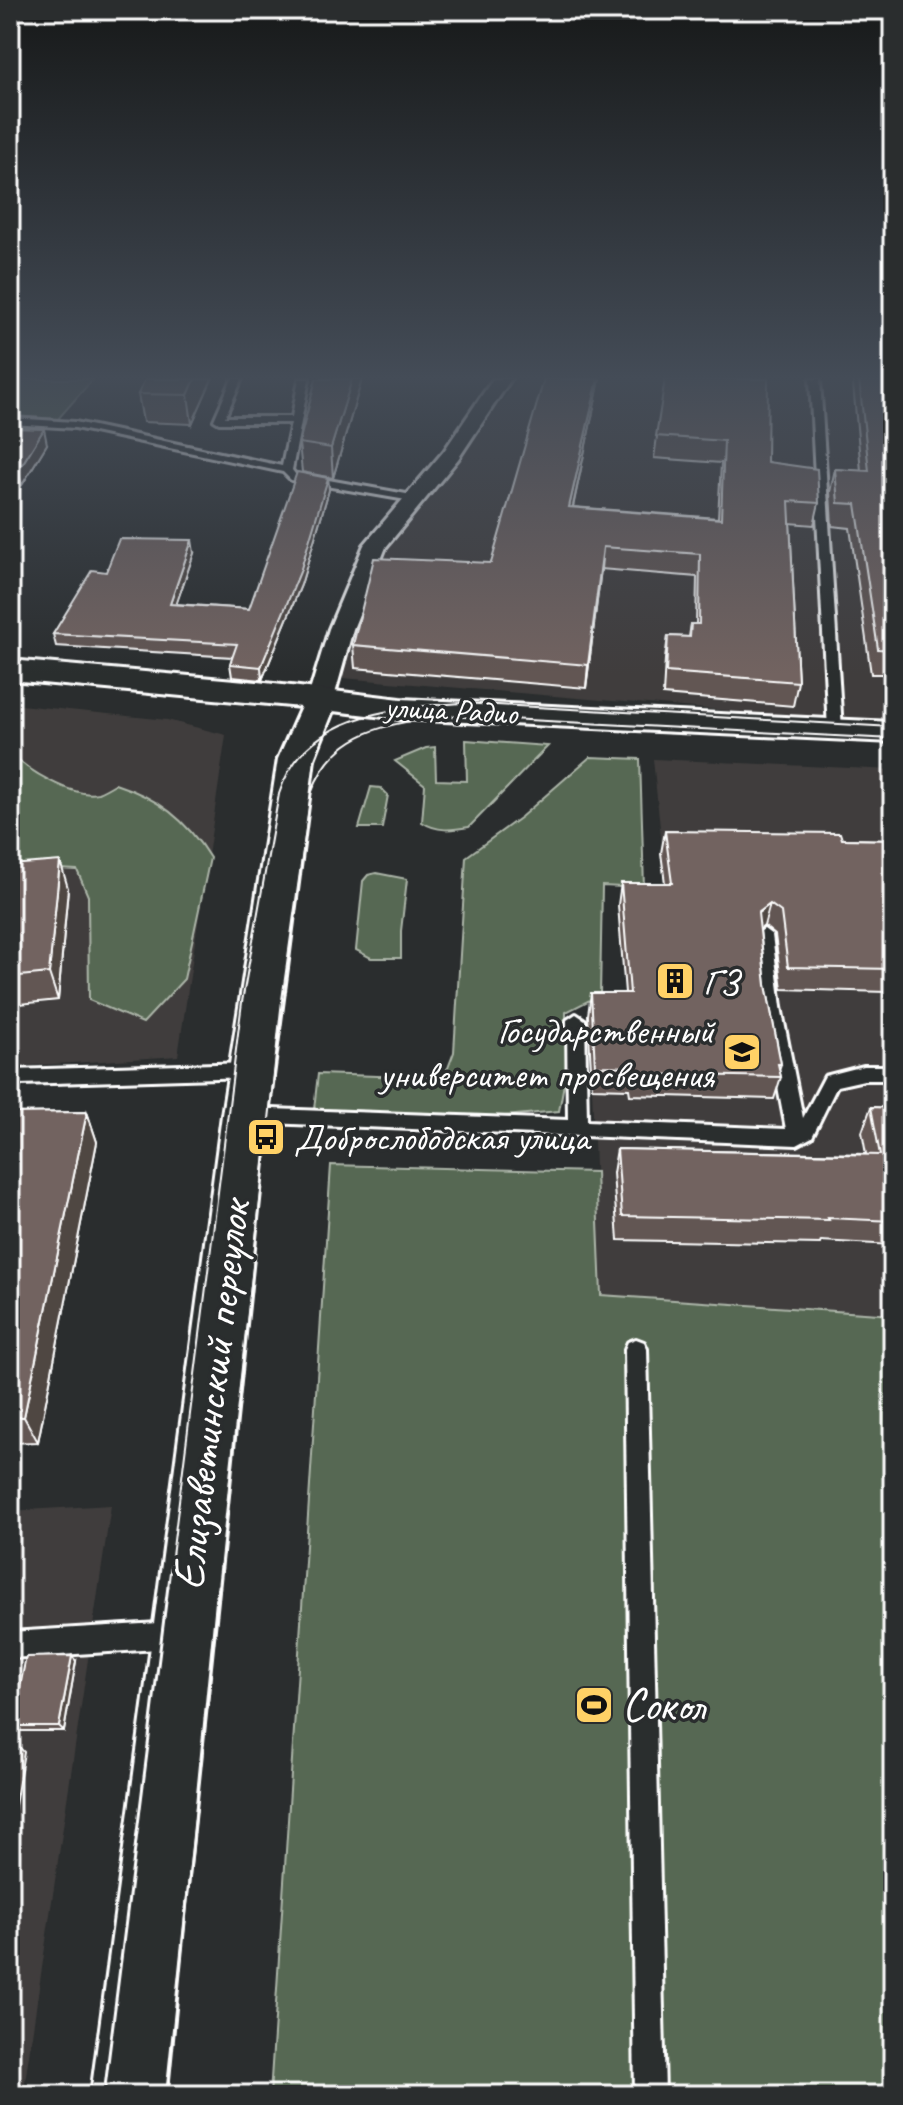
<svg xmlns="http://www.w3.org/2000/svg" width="903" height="2105" font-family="Caveat,sans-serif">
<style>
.built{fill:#403e3d}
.green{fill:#576852;stroke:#abb4a8;stroke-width:2}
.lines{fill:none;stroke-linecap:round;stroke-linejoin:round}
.service-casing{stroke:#fff;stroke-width:6}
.minor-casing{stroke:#fff;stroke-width:6}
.tertiary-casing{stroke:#fff;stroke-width:6}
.service{fill:#2a2d2e;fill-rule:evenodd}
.minor{fill:#2a2d2e;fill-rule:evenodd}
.tertiary{fill:#2a2d2e;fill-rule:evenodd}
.tram-far1{stroke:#fff;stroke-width:2}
.tram{stroke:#fff;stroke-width:3}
.wall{fill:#625653;stroke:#fff;stroke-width:2}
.shaded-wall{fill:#504643;stroke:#fff;stroke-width:2}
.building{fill:#726460;stroke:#fff;stroke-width:2}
.labels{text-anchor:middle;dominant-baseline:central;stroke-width:7;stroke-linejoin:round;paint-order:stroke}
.far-street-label{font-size:32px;fill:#fff;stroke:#2a2d2e}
.poi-label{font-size:38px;fill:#fff;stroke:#2a2d2e;text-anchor:start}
.near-street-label{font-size:46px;fill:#fff;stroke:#2a2d2e}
.near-poi-label{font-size:46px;fill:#fff;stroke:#2a2d2e;text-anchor:start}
</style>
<rect width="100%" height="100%" fill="#2a2d2e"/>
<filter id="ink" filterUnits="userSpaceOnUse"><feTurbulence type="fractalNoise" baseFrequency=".0125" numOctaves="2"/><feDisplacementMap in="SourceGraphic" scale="16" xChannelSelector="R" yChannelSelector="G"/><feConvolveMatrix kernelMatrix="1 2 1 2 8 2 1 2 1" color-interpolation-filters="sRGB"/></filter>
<g filter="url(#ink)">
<!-- built -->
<g class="built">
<polygon points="521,379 820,379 893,383 893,719 812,718 319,676 360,564"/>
<polygon points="10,704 167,720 226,735 178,1056 10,1067"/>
<polygon points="653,759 893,770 893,1315 600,1295 592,1088 627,1015 618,905 668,905"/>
<polygon points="111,1505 23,2095 10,2095 10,1511"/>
</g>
<!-- green -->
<g class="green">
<polygon points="20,379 93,379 58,419 10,416 10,390"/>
<path d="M466,740l82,6 -79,81c-17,3 -32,5 -47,-5l3,-37 -30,-24 31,-13 9,-1 1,33 31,1z"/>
<path d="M10,752c16,18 63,46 88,41 5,-2 12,-6 17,-9 43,14 71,35 95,74l-26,121 -41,44 -54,-23 -1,-104 -11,-26 -60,-3 -7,-6z"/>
<polygon points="590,757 640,759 644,888 602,886 600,995 566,1012 566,1073 559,1111 493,1117 314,1109 318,1074 437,1078 448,1068 454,1052 466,857 521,817"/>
<polygon points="371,787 381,788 388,795 382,828 359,828"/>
<polygon points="376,873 407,879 401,931 401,958 371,958 356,950 363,881 368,875"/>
<polygon points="331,1165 596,1172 601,1295 893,1315 893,2095 270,2095"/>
</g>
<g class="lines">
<!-- service casing -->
<g class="service-casing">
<g id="service">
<polygon points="232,379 242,379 225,417 292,417 299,379 309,379 292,470 295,474 412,495 418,498 412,501 291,480 283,472 75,428 10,424 10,418 75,422 282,466 291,423 219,423 214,420"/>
<polygon points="810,379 820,379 842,730 835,734 828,730"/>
<polygon points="764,929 772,935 781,1007 803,1118 825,1076 864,1066 893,1066 893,1080 864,1080 837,1086 812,1137 797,1145 245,1122 238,1120 236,1115 238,1110 245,1108 568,1120 567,1020 576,1014 585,1020 587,1121 786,1129 763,1007 756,935"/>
<polygon points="250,1063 256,1065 259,1070 256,1075 250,1077 20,1084 17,1091 10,1093 12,1070"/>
<polygon points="636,1339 644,1342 647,1349 665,2095 635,2095 625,1349 628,1342"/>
<polygon points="175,1622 184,1626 188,1635 184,1644 175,1648 10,1658 10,1632"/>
</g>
</g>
<!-- minor casing -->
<g class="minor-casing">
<polygon id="minor" points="493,379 511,379 458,459 386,547 353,629 333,701 329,706 311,706 307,701 329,629 364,545 444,451"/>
</g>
<!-- tertiary casing -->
<g class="tertiary-casing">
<polygon id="tertiary" points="10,660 257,682 401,699 893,722 893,742 401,719 333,711 314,759 268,1115 165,2095 91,2095 222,1115 278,759 301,707 10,680"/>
</g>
<!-- service -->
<use href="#service" class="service"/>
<!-- minor -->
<use href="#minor" class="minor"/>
<!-- tertiary -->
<use href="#tertiary" class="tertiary"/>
<!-- tram-far1 -->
<g class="tram-far1">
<path d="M168,1588l74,-586 37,-208c25,-79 110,-86 182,-91l432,24"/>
<path d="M218,1588l64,-588 29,-206c22,-64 78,-71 138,-78l444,23"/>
</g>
<!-- tram -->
<g class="tram">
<polyline points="104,2095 168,1586"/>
<polyline points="168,2095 218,1586"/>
</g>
</g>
<!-- wall -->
<g class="wall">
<polygon points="212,379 192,424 143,422 138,394"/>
<polygon points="316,379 362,379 333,478 302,472 299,443"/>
<polygon points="600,379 573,507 718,518 721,463 654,458 665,379 819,503 814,525 790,523 798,682 793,706 663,695 665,659 668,636 689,637 691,624 696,624 697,577 601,569 586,688 355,668 353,645 491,563"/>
<polygon points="854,379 893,379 893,674 871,674 850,528 832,526 830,492 835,469 861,471 853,384"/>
<polygon points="10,428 47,444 22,485 10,485"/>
<polygon points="328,478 329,490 301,585 262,680 232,677 230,664 232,657 56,646 53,634 106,572 194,553 176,604 249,609"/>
<polygon points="665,831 842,839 893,840 893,973 886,992 782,989 775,935 764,926 760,929 766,985 781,1064 779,1070 781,1077 774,1099 630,1095 629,1089 592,1088 588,1015 591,993 625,993 618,905 621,883 665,883 661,853"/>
<polygon points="10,865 68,888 58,1000 10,1005"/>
<polygon points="871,1107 893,1108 893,1245 821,1241 820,1244 618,1240 613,1173 617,1149 866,1154 862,1132"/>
<polygon points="87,1112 97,1142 38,1442 10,1443 10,1113"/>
<polygon points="76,1661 64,1731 17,1731 12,1726"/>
</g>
<!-- shaded-wall -->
<g class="shaded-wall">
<polygon points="195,379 212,379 192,424 188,395"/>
<polygon points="352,379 362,379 333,478 331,448"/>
<polygon points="598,379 600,379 568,529 569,507"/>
<polygon points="44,429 47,444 22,485 18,471"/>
<polygon points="328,478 329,490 301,585 262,680 261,667"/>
<polygon points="192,540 194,553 172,617 170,604"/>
<polygon points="603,547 601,569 586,688 588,665"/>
<polygon points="60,861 68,888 58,1000 49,973"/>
<polygon points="770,904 764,926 753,935 758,913"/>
<polygon points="87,1112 97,1142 38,1442 24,1417"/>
<polygon points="72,1656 76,1661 64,1731 59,1726"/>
<polygon points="10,1738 24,1752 10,1835"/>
</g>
<!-- building -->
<g class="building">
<polygon points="145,379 195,379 188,395 138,394"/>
<polygon points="316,379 352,379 331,448 299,443"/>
<polygon points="544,379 598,379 569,507 721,519 724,441 656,436 665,379 768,379 767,462 817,469 819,503 789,501 798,682 666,672 668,636 690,637 691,624 699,624 700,554 603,547 588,665 353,645 374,558 491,563"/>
<polygon points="859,379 893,379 893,650 878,649 856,504 838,503 835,469 869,471"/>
<polygon points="10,428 44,429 18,471 10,471"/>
<polygon points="297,472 328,478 300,572 261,667 230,664 237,644 53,634 92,570 106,572 119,539 192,540 170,604 249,609"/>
<polygon points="665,831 840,833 842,839 893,840 893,938 885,934 893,964 893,969 788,967 781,912 770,904 758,913 766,985 781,1064 778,1064 781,1077 633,1074 633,1067 595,1066 591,993 630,993 621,883 672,883"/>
<polygon points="60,861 49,973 10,977 10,865"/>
<polygon points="871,1107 893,1108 893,1221 828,1218 829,1220 622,1216 617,1149 880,1155"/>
<polygon points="87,1112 24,1417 10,1417 10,1113"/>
<polygon points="72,1656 59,1726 12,1726 26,1657"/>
</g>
</g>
<!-- sky -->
<linearGradient id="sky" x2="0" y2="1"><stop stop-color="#171919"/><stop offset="0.56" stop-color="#444c57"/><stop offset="1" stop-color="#444c57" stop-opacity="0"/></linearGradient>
<rect width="903" height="674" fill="url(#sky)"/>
<!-- icons -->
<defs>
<g id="building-square" transform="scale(2)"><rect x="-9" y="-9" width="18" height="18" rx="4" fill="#ffd166" stroke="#2a2d2e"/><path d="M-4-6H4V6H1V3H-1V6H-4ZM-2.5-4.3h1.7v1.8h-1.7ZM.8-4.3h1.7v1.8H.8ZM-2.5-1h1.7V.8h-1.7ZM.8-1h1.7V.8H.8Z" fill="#111"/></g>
<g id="university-square" transform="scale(2)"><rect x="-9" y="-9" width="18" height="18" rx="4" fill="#ffd166" stroke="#2a2d2e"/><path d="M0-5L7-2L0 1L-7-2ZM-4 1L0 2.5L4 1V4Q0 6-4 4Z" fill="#111"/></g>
<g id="bus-square" transform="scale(2)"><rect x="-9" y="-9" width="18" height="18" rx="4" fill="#ffd166" stroke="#2a2d2e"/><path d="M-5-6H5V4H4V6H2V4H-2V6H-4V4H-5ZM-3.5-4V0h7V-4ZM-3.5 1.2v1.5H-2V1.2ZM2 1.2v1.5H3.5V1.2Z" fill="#111"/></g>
<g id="stadium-square" transform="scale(2)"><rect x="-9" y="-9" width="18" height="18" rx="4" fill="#ffd166" stroke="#2a2d2e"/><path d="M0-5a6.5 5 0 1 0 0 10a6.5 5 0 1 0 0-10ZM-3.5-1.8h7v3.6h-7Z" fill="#111"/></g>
</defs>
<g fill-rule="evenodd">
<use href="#building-square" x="675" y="981"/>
<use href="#university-square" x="742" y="1052"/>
<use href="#bus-square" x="266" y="1137"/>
<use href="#stadium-square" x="594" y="1705"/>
</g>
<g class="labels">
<!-- far-street labels -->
<g class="far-street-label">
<text transform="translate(451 710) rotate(3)">улица Радио</text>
</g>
<!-- poi labels -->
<g class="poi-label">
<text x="703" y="981">ГЗ</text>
<text x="714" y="1030" text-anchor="end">Государственный<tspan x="714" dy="44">университет просвещения</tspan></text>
<text x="294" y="1137">Доброслободская улица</text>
</g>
<!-- near-street labels -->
<g class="near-street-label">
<text transform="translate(211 1395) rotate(-83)">Елизаветинский переулок</text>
</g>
<!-- near-poi labels -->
<g class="near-poi-label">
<text x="622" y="1705">Сокол</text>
</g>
</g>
<!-- margin -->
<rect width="903" height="2105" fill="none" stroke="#2a2d2e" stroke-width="40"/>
<rect x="20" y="20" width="863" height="2065" fill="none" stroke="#fff" stroke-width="3" filter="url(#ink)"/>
</svg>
